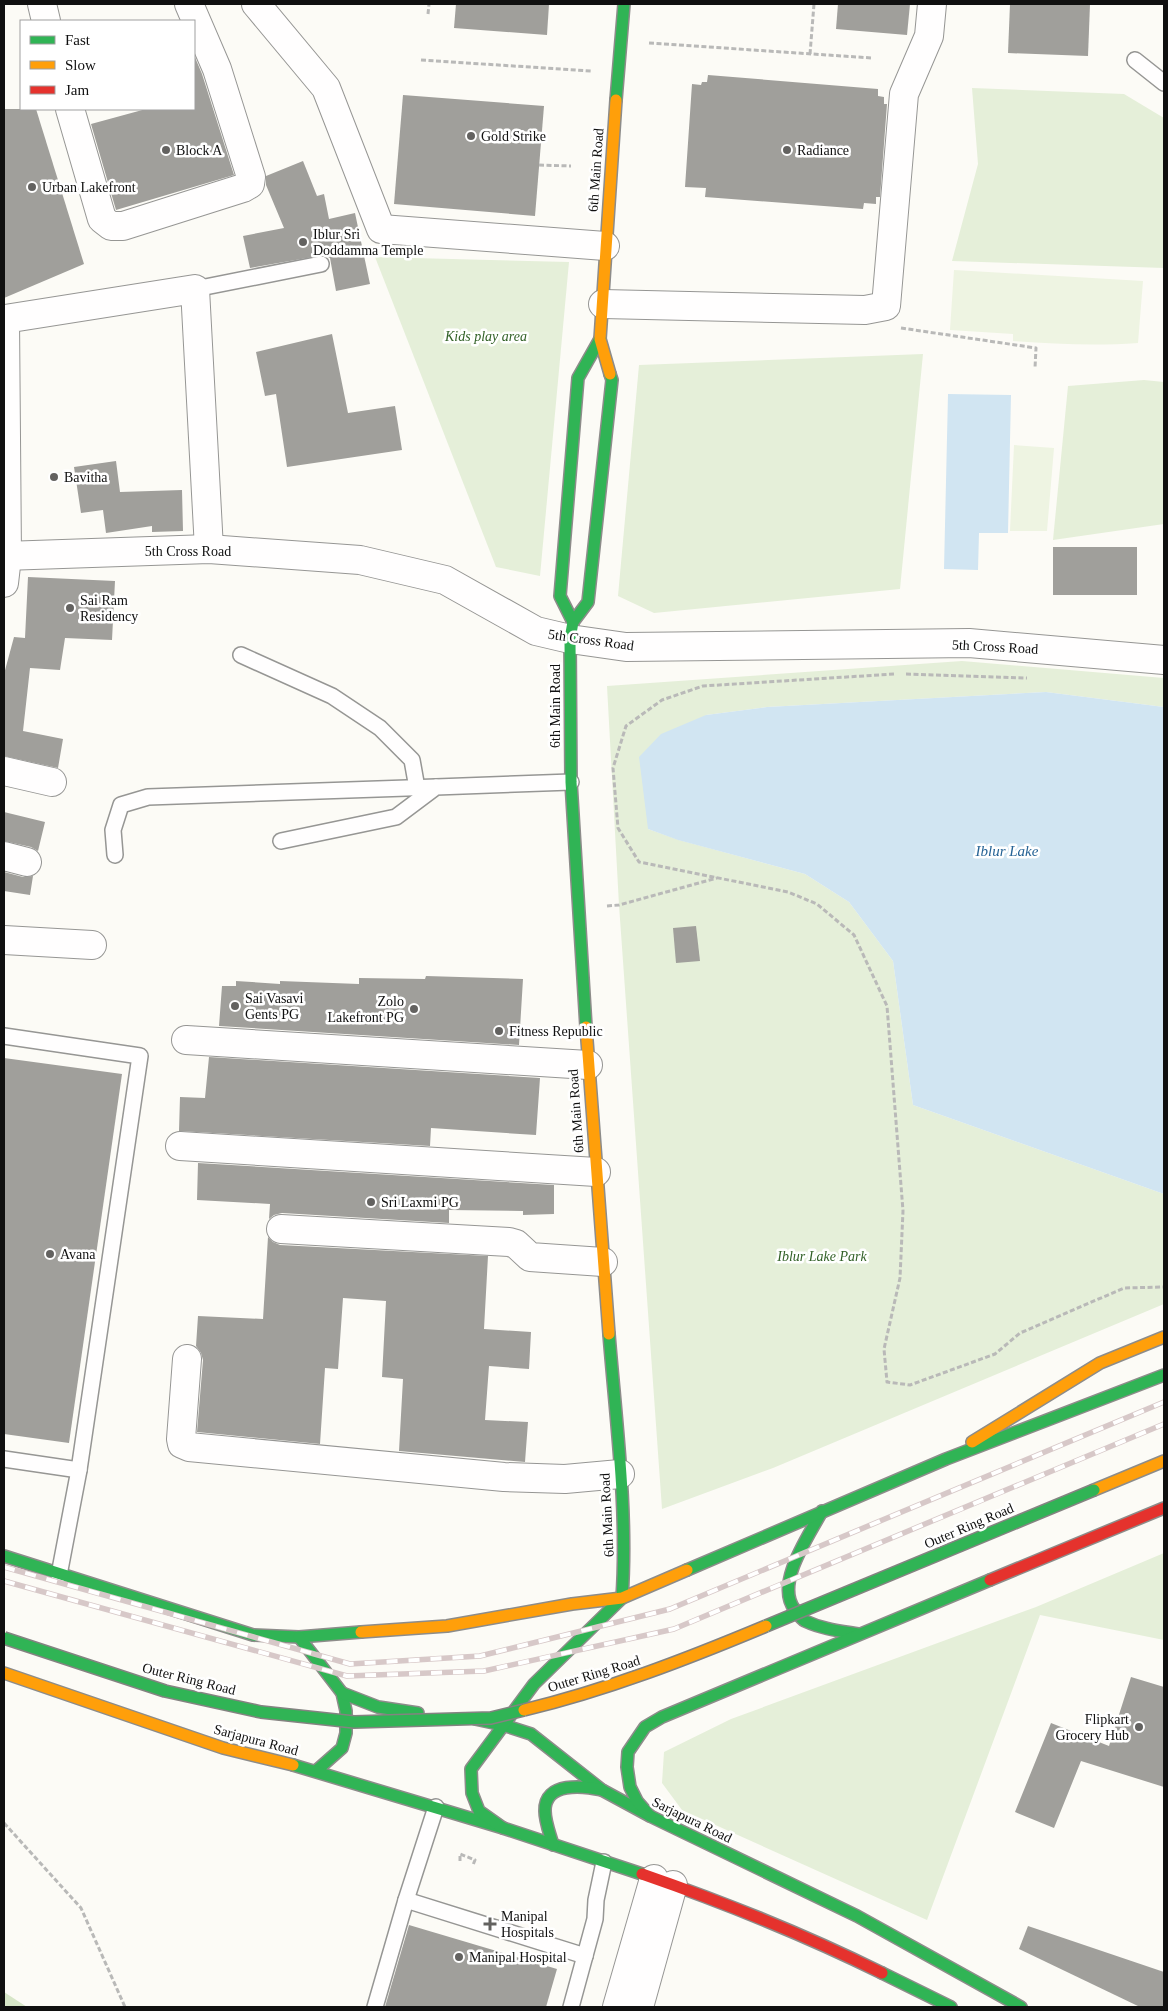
<svg xmlns="http://www.w3.org/2000/svg" width="1168" height="2011" font-family="'Times New Roman',serif">
<style>
.green{fill:#e5efd9}
.forest{fill:#d7e6c8}
.pitch{fill:#eef4e2}
.water{fill:#d1e5f2}
.building{fill:#a09f9b}
.lines{fill:none;stroke-linecap:round;stroke-linejoin:round}
.lane-casing{stroke:#969694;stroke-width:18}
.street-casing{stroke:#969694;stroke-width:30}
.fast-casing{stroke:#8d8c8a;stroke-width:14}
.slow-casing{stroke:#8d8c8a;stroke-width:14}
.jam-casing{stroke:#8d8c8a;stroke-width:14}
.path{stroke:#b9b9b8;stroke-width:3;stroke-dasharray:5 2.5;stroke-linecap:butt}
.lane{stroke:#fffefe;stroke-width:15}
.street{stroke:#fffefe;stroke-width:28}
.fast{stroke:#30b455;stroke-width:11}
.slow{stroke:#ff9f0a;stroke-width:11}
.jam{stroke:#e5322d;stroke-width:11}
.rail-casing{stroke:#d7c8c8;stroke-width:5.5}
.rail{stroke:#fff;stroke-width:4;stroke-dasharray:11;stroke-linecap:butt}
.fast-bridge-casing{stroke:#848381;stroke-width:14;stroke-linecap:butt}
.slow-bridge-casing{stroke:#848381;stroke-width:14;stroke-linecap:butt}
.fast-bridge{stroke:#30b455;stroke-width:11}
.slow-bridge{stroke:#ff9f0a;stroke-width:11}
.poi-dot{fill:#636260;stroke:#fff;stroke-width:2}
.labels{text-anchor:middle;dominant-baseline:central;stroke-width:5;stroke-linejoin:round;paint-order:stroke}
.poi-label{font-size:14px;fill:#101010;stroke:#fff;text-anchor:start}
.street-label{font-size:14px;fill:#101010;stroke:#fff}
.park-label{font-size:14px;font-style:italic;fill:#326127;stroke:#fff}
.water-label{font-size:15px;font-style:italic;fill:#266395;stroke:#fff}
</style>
<rect width="100%" height="100%" fill="#fcfbf6"/>
<!-- green -->
<g class="green">
<polygon points="972,88 1124,94 1164,118 1164,268 952,261 978,164"/>
<polygon points="375,257 569,262 540,576 496,567"/>
<polygon points="923,354 900,589 654,613 618,596 639,365"/>
<polygon points="1144,380 1164,382 1164,524 1053,540 1068,386"/>
<polygon points="962,661 1164,678 1164,707 1046,692 767,707 706,715 648,829 679,840 805,874 849,902 893,961 913,1105 1164,1194 1164,1304 773,1468 662,1509 619,905 607,686"/>
<polygon points="1164,1553 1164,1640 1040,1615 927,1920 682,1810 662,1783 664,1752 731,1719 1036,1607"/>
</g>
<!-- forest -->
<polygon class="forest" points="4,1992 27,2007 4,2007"/>
<!-- pitch -->
<g class="pitch">
<path d="M954,270l189,11 -5,62c-42,3 -84,1 -125,-2v-7l-63,-4z"/>
<polygon points="1014,445 1054,448 1047,531 1010,531"/>
</g>
<!-- water -->
<g class="water">
<polygon points="948,394 1011,395 1008,533 979,533 978,570 944,569"/>
<polygon points="1046,692 1164,707 1164,1194 913,1105 893,961 849,902 805,874 678,840 648,829 639,757 661,734 706,715 767,707"/>
</g>
<!-- building -->
<g class="building">
<polygon points="456,4 549,4 547,35 454,28"/>
<polygon points="838,4 910,4 907,35 836,29"/>
<polygon points="1010,4 1090,4 1088,56 1008,53"/>
<polygon points="194,55 202,74 234,175 116,210 91,124 146,109 194,109"/>
<polygon points="708,75 878,89 878,96 884,97 884,104 887,104 880,197 876,197 876,204 864,203 863,209 705,197 706,188 685,187 692,84 701,85 702,82 707,82"/>
<polygon points="403,95 544,106 535,216 394,204"/>
<polygon points="4,109 36,109 84,264 4,298"/>
<polygon points="303,161 317,196 324,194 329,219 355,213 370,284 336,291 330,258 324,255 250,268 243,236 284,228 266,185 266,176"/>
<polygon points="332,334 348,413 395,406 402,450 287,467 276,394 265,396 256,352"/>
<polygon points="116,461 120,492 182,490 183,531 152,532 152,526 106,533 103,510 81,513 74,467"/>
<rect x="1053" y="547" width="84" height="48"/>
<polygon points="28,577 115,581 112,640 65,638 60,670 30,668 23,731 63,739 58,768 4,756 4,674 14,637 25,638"/>
<polygon points="4,812 45,822 38,851 31,847 4,841"/>
<polygon points="4,872 23,877 33,876 30,895 4,891"/>
<polygon points="696,926 700,961 676,963 673,928"/>
<polygon points="426,976 523,979 519,1045 219,1026 222,986 236,986 236,981 280,984 280,981 359,984 359,978 425,979"/>
<polygon points="209,1057 540,1078 536,1135 431,1128 430,1146 179,1131 180,1097 205,1098"/>
<polygon points="4,1058 122,1074 69,1443 4,1434"/>
<polygon points="198,1163 554,1185 554,1214 523,1215 523,1211 449,1210 449,1223 282,1213 274,1215 269,1219 270,1204 197,1200"/>
<polygon points="268,1237 273,1242 280,1245 488,1256 484,1329 531,1332 529,1369 489,1366 485,1420 528,1422 525,1462 399,1451 403,1379 382,1377 386,1301 343,1298 338,1369 325,1368 320,1444 197,1432 203,1360 201,1353 196,1346 198,1316 263,1319"/>
<polygon points="1131,1677 1164,1687 1164,1787 1081,1761 1054,1828 1015,1812 1051,1723 1109,1746"/>
<polygon points="409,1925 557,1969 546,2007 385,2007"/>
<polygon points="1028,1926 1164,1972 1164,2007 1140,2007 1019,1949"/>
</g>
<g class="lines">
<!-- lane casing -->
<g class="lane-casing">
<g id="lane">
<polyline points="1135,60 1164,83"/>
<polyline points="195,289 321,264"/>
<polyline points="241,655 332,696 380,728 412,760 417,788"/>
<polyline points="281,841 396,817 436,787 571,782"/>
<polyline points="115,855 113,830 121,805 148,797 436,787"/>
<polyline points="4,1036 140,1056 79,1470 59,1575"/>
<polyline points="4,1459 79,1470"/>
<polyline points="406,1900 585,1956"/>
<polyline points="375,2007 406,1900 436,1807"/>
<polyline points="571,2007 595,1919 596,1900 604,1862"/>
</g>
</g>
<!-- street casing -->
<g class="street-casing">
<g id="street">
<polyline points="42,4 46,21"/>
<polyline points="256,4 326,88 381,229 605,246"/>
<polyline points="70,109 102,219 111,226 123,226 243,188 250,184 251,177 217,69 189,4"/>
<polyline points="603,304 865,310 886,306 904,94 929,36 932,4"/>
<polyline points="4,556 209,549 360,560 445,580 536,631 570,639 626,647 969,643 1164,660"/>
<polyline points="4,583 7,557 5,319 195,289 209,549"/>
<polyline points="4,771 52,782"/>
<polyline points="4,856 27,862"/>
<polyline points="4,940 92,945"/>
<polyline points="186,1040 588,1065"/>
<polyline points="180,1146 596,1172"/>
<polyline points="281,1229 509,1242 516,1244 530,1257 603,1262"/>
<polyline points="187,1359 181,1439 182,1444 189,1447 504,1477 565,1479 620,1474"/>
<polyline points="617,2007 654,1879"/>
<polyline points="639,2007 673,1885"/>
</g>
</g>
<!-- fast casing -->
<g class="fast-casing">
<g id="fast">
<polyline points="616,100 624,4"/>
<polyline points="573,622 560,596 578,378 600,339"/>
<polyline points="586,1027 571,782 570,639 573,622 588,602 612,380 610,374"/>
<path d="M822,1511c-13,25 -48,73 -27,99 3,4 6,9 10,11 17,8 35,10 53,13"/>
<polyline points="4,1556 253,1635 299,1637 361,1632"/>
<polyline points="687,1570 946,1459 1164,1375"/>
<polyline points="299,1637 342,1693 346,1711 346,1733 342,1748 316,1771"/>
<polyline points="342,1693 378,1707 418,1713"/>
<polyline points="475,1719 503,1725 531,1734 602,1790 650,1816 857,1916 1021,2007"/>
<polyline points="293,1765 503,1828 642,1874"/>
<polyline points="650,1816 637,1801 630,1787 627,1767 628,1752 645,1727 662,1717 990,1580"/>
<path d="M503,1828l-24,-17 -7,-18 -1,-24 63,-85 88,-86c6,-88 -6,-176 -13,-264"/>
<path d="M553,1845c-3,-11 -8,-23 -8,-34 -1,-30 39,-25 57,-21"/>
<polyline points="882,1973 951,2007"/>
</g>
</g>
<!-- slow casing -->
<g class="slow-casing">
<g id="slow">
<polyline points="610,374 600,339 616,100"/>
<polyline points="586,1027 609,1334"/>
<polyline points="972,1442 1100,1363 1164,1337"/>
<polyline points="1094,1490 1164,1461"/>
<polyline points="361,1632 447,1626 572,1604 622,1598 687,1570"/>
<polyline points="4,1673 223,1748 293,1765"/>
</g>
</g>
<!-- jam casing -->
<g class="jam-casing">
<g id="jam">
<polyline points="990,1580 1164,1508"/>
<path d="M642,1874c81,28 163,61 240,99"/>
</g>
</g>
<!-- path -->
<g class="path">
<polyline points="428,14 429,4"/>
<polyline points="649,43 872,58"/>
<polyline points="810,54 814,4"/>
<polyline points="421,60 591,71"/>
<polyline points="539,165 571,166"/>
<polyline points="901,328 1036,348 1035,368"/>
<polyline points="894,674 703,686 662,700 626,726 613,768 618,828 639,862 788,892 817,904 854,935 887,1006 903,1211 900,1278 884,1349 887,1382 910,1385 995,1354 1020,1333 1124,1288 1164,1287"/>
<polyline points="906,674 1027,678"/>
<polyline points="607,906 619,905 717,878"/>
<polyline points="4,1823 81,1908 125,2007"/>
<polyline points="460,1861 460,1854 475,1860 473,1865"/>
</g>
<!-- lane -->
<use href="#lane" class="lane"/>
<!-- street -->
<use href="#street" class="street"/>
<!-- fast -->
<use href="#fast" class="fast"/>
<!-- slow -->
<use href="#slow" class="slow"/>
<!-- jam -->
<use href="#jam" class="jam"/>
<!-- rail casing -->
<g class="rail-casing">
<g id="rail">
<polyline points="4,1567 350,1664 480,1656 670,1609 1164,1402"/>
<polyline points="4,1581 347,1676 484,1671 674,1629 1164,1424"/>
</g>
</g>
<!-- rail -->
<use href="#rail" class="rail"/>
<!-- fast-bridge casing -->
<g class="fast-bridge-casing">
<g id="fast-bridge">
<polyline points="766,1626 1094,1490"/>
<polyline points="4,1638 165,1691 261,1712 354,1722 491,1718 524,1710"/>
</g>
</g>
<!-- slow-bridge casing -->
<g class="slow-bridge-casing">
<path id="slow-bridge" d="M524,1710c83,-20 163,-51 242,-84"/>
</g>
<!-- fast-bridge -->
<use href="#fast-bridge" class="fast-bridge"/>
<!-- slow-bridge -->
<use href="#slow-bridge" class="slow-bridge"/>
</g>
<!-- markers -->
<g class="poi-dot">
<circle cx="471" cy="136" r="5"/>
<circle cx="166" cy="150" r="5"/>
<circle cx="787" cy="150" r="5"/>
<circle cx="32" cy="187" r="5"/>
<circle cx="303" cy="242" r="5"/>
<circle cx="54" cy="477" r="5"/>
<circle cx="70" cy="608" r="5"/>
<circle cx="235" cy="1006" r="5"/>
<circle cx="414" cy="1009" r="5"/>
<circle cx="499" cy="1031" r="5"/>
<circle cx="371" cy="1202" r="5"/>
<circle cx="50" cy="1254" r="5"/>
<circle cx="1139" cy="1727" r="5"/>
<path d="M487.5 1916.5h5v5h5v5h-5v5h-5v-5h-5v-5h5z"/>
<circle cx="459" cy="1957" r="5"/>
</g>
<g class="labels">
<!-- poi labels -->
<g class="poi-label">
<text x="481" y="136">Gold Strike</text>
<text x="176" y="150">Block A</text>
<text x="797" y="150">Radiance</text>
<text x="42" y="187">Urban Lakefront</text>
<text x="313" y="234">Iblur Sri<tspan x="313" dy="16">Doddamma Temple</tspan></text>
<text x="64" y="477">Bavitha</text>
<text x="80" y="600">Sai Ram<tspan x="80" dy="16">Residency</tspan></text>
<text x="245" y="998">Sai Vasavi<tspan x="245" dy="16">Gents PG</tspan></text>
<text x="404" y="1001" text-anchor="end">Zolo<tspan x="404" dy="16">Lakefront PG</tspan></text>
<text x="509" y="1031">Fitness Republic</text>
<text x="381" y="1202">Sri Laxmi PG</text>
<text x="60" y="1254">Avana</text>
<text x="1129" y="1719" text-anchor="end">Flipkart<tspan x="1129" dy="16">Grocery Hub</tspan></text>
<text x="501" y="1916">Manipal<tspan x="501" dy="16">Hospitals</tspan></text>
<text x="469" y="1957">Manipal Hospital</text>
</g>
<!-- street labels -->
<g class="street-label">
<text transform="translate(596 170) rotate(-86)">6th Main Road</text>
<text x="188" y="551">5th Cross Road</text>
<text transform="translate(591 640) rotate(8)">5th Cross Road</text>
<text transform="translate(995 647) rotate(3)">5th Cross Road</text>
<text transform="translate(555 706) rotate(-90)">6th Main Road</text>
<text transform="translate(576 1111) rotate(-94)">6th Main Road</text>
<text transform="translate(607 1515) rotate(-93)">6th Main Road</text>
<text transform="translate(969 1526) rotate(-23)">Outer Ring Road</text>
<text transform="translate(594 1674) rotate(-17)">Outer Ring Road</text>
<text transform="translate(189 1679) rotate(14)">Outer Ring Road</text>
<text transform="translate(256 1740) rotate(15)">Sarjapura Road</text>
<text transform="translate(692 1820) rotate(26)">Sarjapura Road</text>
</g>
<!-- park labels -->
<g class="park-label">
<text x="486" y="336">Kids play area</text>
<text x="822" y="1256">Iblur Lake Park</text>
</g>
<!-- water labels -->
<g class="water-label">
<text x="1007" y="851">Iblur Lake</text>
</g>
</g>
<!-- border -->
<rect width="1168" height="2011" fill="none" stroke="#101010" stroke-width="10"/>
<!-- legend -->
<rect x="20" y="20" width="175" height="90" fill="#ffffff" stroke="#9f9f9f"/>
<rect x="30" y="36" width="25" height="8" fill="#30b455" stroke="#9f9f9f"/>
<text x="65" y="45" font-size="15" fill="#101010">Fast</text>
<rect x="30" y="61" width="25" height="8" fill="#ff9f0a" stroke="#9f9f9f"/>
<text x="65" y="70" font-size="15" fill="#101010">Slow</text>
<rect x="30" y="86" width="25" height="8" fill="#e5322d" stroke="#9f9f9f"/>
<text x="65" y="95" font-size="15" fill="#101010">Jam</text>
</svg>
